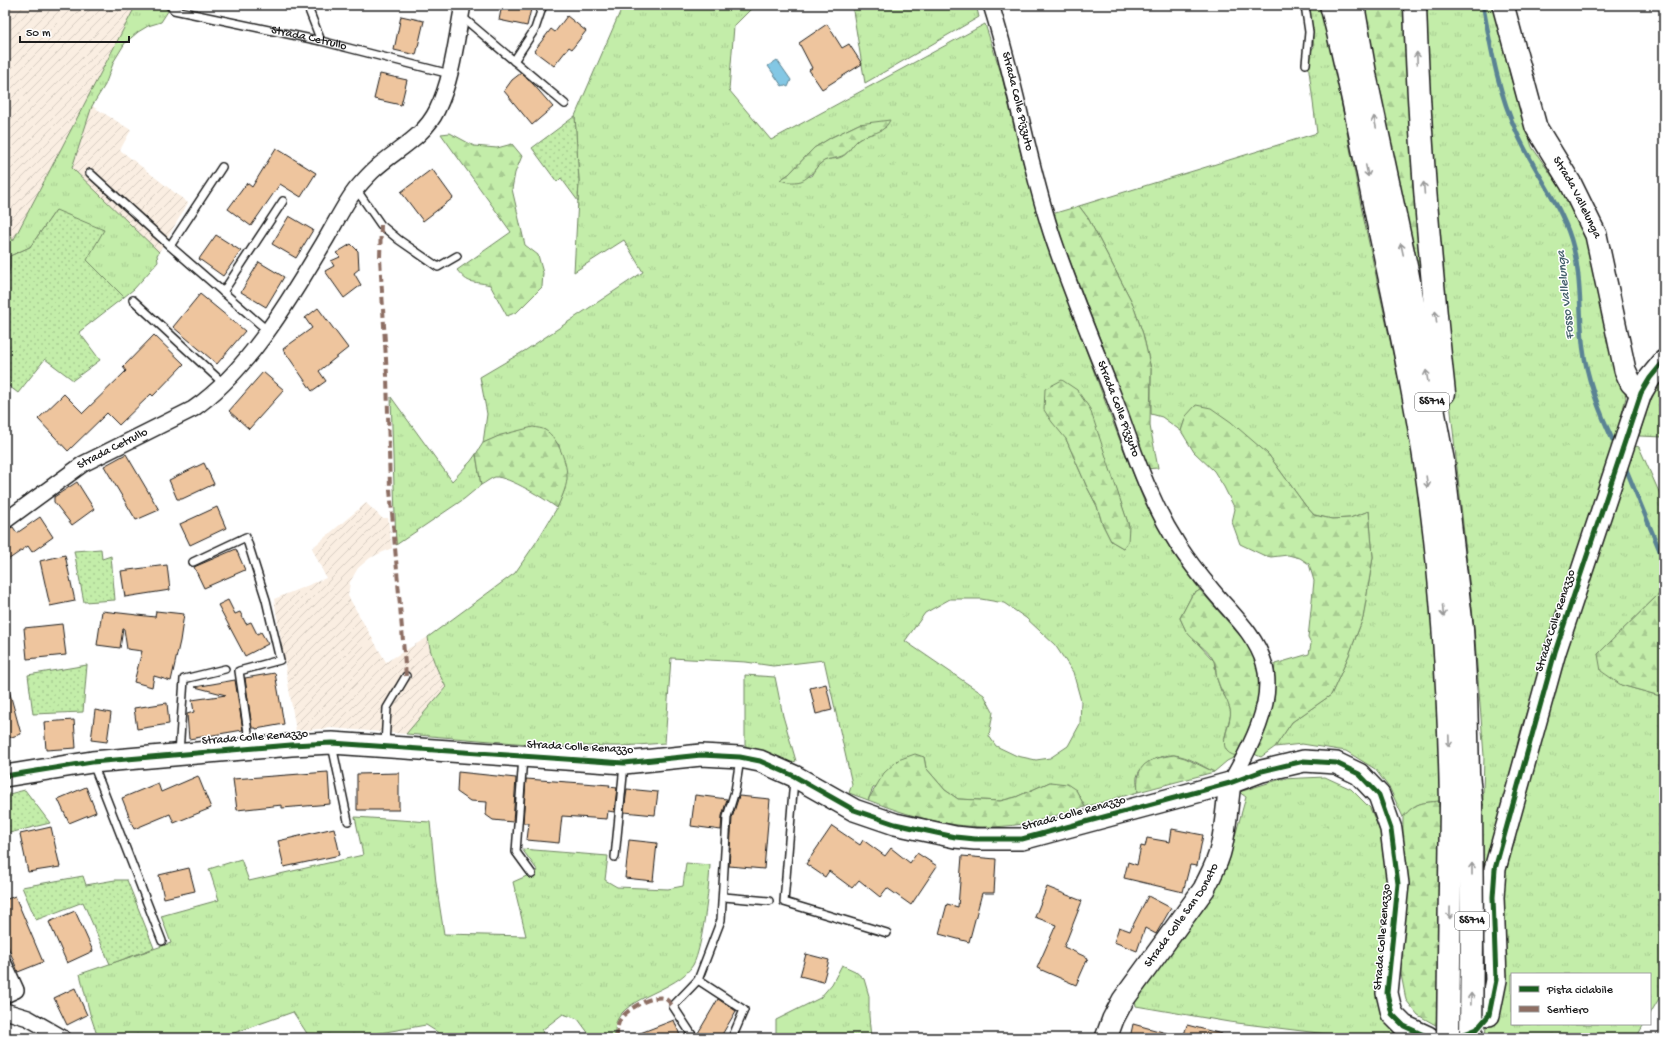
<svg xmlns="http://www.w3.org/2000/svg" width="1669" height="1043" font-family="'Gochi Hand',sans-serif">
<style>
.industrial{fill:url(#industrial-furrows)}
.grass{fill:url(#grass-tufts);stroke:#708462;fill-rule:evenodd}
.forest{fill:url(#forest-firs);stroke:#708462}
.garden{fill:url(#garden-dots);stroke:#708462}
.water{fill:#83c7e4;stroke:#5a8394}
.lines{fill:none;stroke-linecap:round;stroke-linejoin:round}
.stream{stroke:#5a8394;stroke-width:4.5}
.building{fill:#eec59e;stroke:#1c1c1c}
.lane-casing{stroke:#1c1c1c;stroke-width:10}
.street-casing{stroke:#1c1c1c;stroke-width:18}
.secondary-casing{stroke:#1c1c1c;stroke-width:24}
.highway-casing{stroke:#1c1c1c;stroke-width:25}
.lane{stroke:#fff;stroke-width:7}
.street{stroke:#fff;stroke-width:15}
.secondary{stroke:#fff;stroke-width:21}
.highway{stroke:#fff;stroke-width:22}
.highway-bridge-casing{stroke:#1c1c1c;stroke-width:25;stroke-linecap:butt}
.highway-bridge{stroke:#fff;stroke-width:22}
.quiet{stroke:#8d6e63;stroke-width:4;stroke-dasharray:8 4;stroke-linecap:butt}
.cycleway-casing{stroke:#fff;stroke-width:8}
.cycleway{stroke:#1b5e20;stroke-width:5}
.oneway{stroke:#999}
.labels{text-anchor:middle;dominant-baseline:central;stroke-width:3;stroke-linejoin:round;paint-order:stroke}
.shield{fill:#fff;stroke:#606060;stroke-width:1}
.shield-label{font-size:11px;font-weight:bold;fill:#1c1c1c}
.street-label{font-size:12px;fill:#1c1c1c;stroke:#fff}
.water-label{font-size:13px;font-style:italic;fill:#45606c;stroke:#fff}
</style>
<defs>
<pattern id="industrial-furrows" width="10" height="10" patternUnits="userSpaceOnUse"><rect width="10" height="10" fill="#faeee2"/><path d="M-1 1l2-2M0 10L10 0M9 11l2-2" fill="none" stroke="#d6ccc1"/></pattern>
<pattern id="grass-tufts" width="24" height="20" patternUnits="userSpaceOnUse"><rect width="24" height="20" fill="#c3eda9"/><path d="M3 7l-1-3M5 7V3M7 7l1-3M15 17l-1-3M17 17v-4M19 17l1-3" fill="none" stroke="#a7cb91"/></pattern>
<pattern id="forest-firs" width="22" height="20" patternUnits="userSpaceOnUse"><rect width="22" height="20" fill="#c3eda9"/><path d="M5 1l3.5 6h-7zM16 11l3.5 6h-7z" fill="#a7cb91"/></pattern>
<pattern id="garden-dots" width="8" height="8" patternUnits="userSpaceOnUse"><rect width="8" height="8" fill="#c3eda9"/><path d="M2 2h.1M6 6h.1" fill="none" stroke="#a7cb91" stroke-width="1.8" stroke-linecap="round"/></pattern>
</defs>
<rect width="100%" height="100%" fill="#fff"/>
<filter id="ink" filterUnits="userSpaceOnUse"><feTurbulence type="fractalNoise" baseFrequency=".025" numOctaves="2"/><feDisplacementMap in="SourceGraphic" scale="8" xChannelSelector="R" yChannelSelector="G"/><feConvolveMatrix kernelMatrix="1 2 1 2 8 2 1 2 1" color-interpolation-filters="sRGB"/></filter>
<g filter="url(#ink)">
<!-- industrial -->
<g class="industrial">
<polygon points="5,5 136,5 13,242 5,223"/>
<polygon points="92,106 131,130 120,150 188,203 159,252 72,169"/>
<polygon points="366,503 382,518 388,518 392,548 370,558 358,568 350,582 348,596 386,662 428,637 430,651 436,667 446,687 406,734 331,728 296,731 274,599 326,578 312,548"/>
</g>
<!-- grass -->
<g class="grass">
<polygon points="136,5 172,5 161,22 148,26 138,32 125,43 114,61 105,85 92,106 72,168 159,252 157,255 158,262 134,289 124,297 87,260 56,210 30,247 10,256 10,268 6,281 7,290 5,295 5,223 13,241"/>
<path d="M623,5h132l-21,21 -5,64 42,50 214,-116 16,49 21,86 23,81 67,180 32,81 28,51 28,38 -8,5 -12,23 6,13 28,30 3,18 4,12 7,10 3,12 -7,27 13,16 -10,5 -13,11c-12,-6 -26,-16 -40,-17 -14,0 -33,7 -37,22 -1,4 1,11 1,15l-53,15 -9,-17 -26,-8 -34,15 -16,4 -42,-2 -13,-9 -19,-22 -2,-11 -51,31 -5,12 -19,-7 3,-9 -28,-124 -51,6 -27,-4 -75,-4 -6,85 -42,3h-71l-146,-12 40,-47c-9,-17 -16,-32 -18,-50l87,-64 22,-32 20,-33 8,-19 -6,-44 -14,-15c-25,1 -39,3 -62,13l4,-29 -7,-37 46,-27 117,-78 -19,-32 -50,32 5,-91 -4,-65zM859,124l27,3c-9,6 -19,7 -28,13 -6,4 -8,12 -15,16 -6,4 -11,2 -17,4 -7,2 -12,11 -15,16l-31,4 9,-6 25,-26 18,-11zM1098,437l31,89 -6,22 -12,-7 -9,-18 -5,-17 -11,-21 -20,-46zM950,599h31l23,4 22,15 29,27 18,27 8,29 -1,23 -12,22 -18,12 -14,2 -19,-4 -21,-10 -7,-10 4,-24 -9,-17 -79,-54 20,-28z"/>
<polygon points="852,5 976,5 979,17 865,83"/>
<path d="M1309,5h16l16,96 21,110 50,231 11,85 10,103 8,115 -1,56c-19,2 -24,1 -37,16l-13,-28 -15,-20 -29,-18 -44,-7 -27,3 17,-25 39,-27 18,-40 14,-37 10,-61 -4,-46 -19,7 -18,1 -18,-4 -9,-10 -37,-51 -19,-15 -63,-23 -5,15 -19,-14 -11,-3v-45l-8,-35 -11,-32 -44,-84 -9,-12 238,-73 -10,-78 7,-8z"/>
<polygon points="1418,5 1495,5 1510,75 1532,147 1570,202 1589,238 1626,397 1617,433 1521,729 1486,875 1481,873 1484,756 1474,627 1431,224"/>
<path d="M1664,377v60l-25,-1c6,-21 12,-41 25,-59z"/>
<polygon points="391,397 452,481 471,461 476,454 481,485 464,499 396,545"/>
<polygon points="1628,444 1639,447 1664,503 1664,589 1598,654 1621,685 1664,697 1664,990 1650,1014 1650,974 1512,974 1512,1024 1644,1024 1636,1038 1485,1038 1486,1026 1494,1014 1499,891 1568,636"/>
<polygon points="745,675 775,677 783,716 796,761 790,763 745,747"/>
<polygon points="1325,777 1351,789 1370,808 1387,847 1386,921 1378,999 1395,1035 1412,1038 1359,1038 1229,1022 1136,1006 1134,998 1226,868 1246,797 1239,792 1281,779"/>
<path d="M355,817l75,5 6,61 8,51 82,2 -13,-54 25,-11 -16,-22 86,7 -3,24 12,7 51,2 15,-3 3,-23 24,2c-1,22 -7,82 -17,100 -16,26 -68,31 -77,58 -1,4 -1,10 -2,15h-22l-14,-19 -15,-5 -21,16 2,8h-97l-21,-13 -75,13h-41l-17,-26 -73,26h-122l-8,-24 -10,-40 91,-31 -10,-27 58,-16 -10,-31 32,-10 8,22 114,-26z"/>
<polygon points="842,965 855,971 864,979 869,996 869,1016 871,1038 776,1038 776,1020 820,998 832,984"/>
</g>
<!-- forest -->
<g class="forest">
<polygon points="1364,5 1410,5 1425,271 1422,300 1373,70"/>
<path d="M890,120c-8,17 -22,11 -33,21 -6,5 -8,12 -15,15 -6,3 -13,2 -18,5 -9,5 -12,16 -23,20 -8,2 -14,1 -21,-1l9,-6 25,-26 18,-11 27,-13z"/>
<path d="M450,133l24,13 23,2 15,-4 10,12 -7,17 -3,16 13,56 13,10 5,18 -1,14 -25,25 -10,4 -17,-31c-19,-5 -20,1 -33,-15l54,-38 -70,-98z"/>
<polygon points="1079,206 1088,218 1132,302 1143,334 1151,369 1150,426 1158,468 1145,469 1103,347 1052,214"/>
<polygon points="1062,380 1077,390 1090,409 1129,526 1128,542 1123,548 1111,541 1102,523 1097,506 1086,485 1066,439 1052,422 1044,410 1045,389"/>
<polygon points="1196,405 1211,408 1231,422 1268,454 1305,505 1314,515 1332,519 1350,518 1369,511 1373,557 1363,618 1349,655 1331,695 1292,722 1275,747 1261,757 1254,754 1272,698 1275,664 1309,654 1311,644 1308,638 1314,581 1309,564 1300,558 1288,555 1271,557 1263,555 1240,544 1232,522 1235,509 1224,487 1214,471 1194,452 1181,431 1186,416"/>
<path d="M533,427c4,1 9,1 12,3 13,7 23,35 22,49 -1,10 -6,20 -10,29 -10,-8 -49,-32 -62,-31 -4,1 -10,6 -14,8l-5,-31 7,-11 18,-8z"/>
<polygon points="1664,589 1664,697 1621,685 1601,671 1598,654"/>
<path d="M1200,590l49,56 10,26v31l-7,24 -15,29c-26,-5 -3,-32 -7,-47 -3,-11 -10,-19 -13,-30 -1,-6 -1,-14 -3,-18 -6,-12 -20,-19 -28,-30 -2,-4 -4,-9 -6,-13l12,-23z"/>
<path d="M915,754l9,3 2,11 19,22 13,9 42,2 16,-4 34,-15 17,2 9,6 9,17c-20,5 -41,13 -62,17 -57,9 -103,-4 -155,-24l16,-27 14,-13z"/>
<path d="M1174,755l11,3 29,14 -76,20c-3,-29 10,-33 36,-37z"/>
<path d="M1440,801l-1,226 -21,-12 -12,-15 -5,-26 2,-157c13,-15 18,-14 37,-16z"/>
</g>
<!-- garden -->
<g class="garden">
<polygon points="575,116 579,181 578,201 561,178 557,182 532,148"/>
<polygon points="56,210 104,230 87,260 124,297 79,332 100,360 73,380 45,359 18,393 5,383 5,295 7,290 6,281 10,268 10,256 30,247"/>
<polygon points="101,549 102,559 111,556 115,600 84,602 74,551"/>
<polygon points="87,665 83,712 33,714 28,675"/>
<polygon points="25,790 50,823 5,834 5,795"/>
<polygon points="83,876 86,885 115,880 127,880 154,948 110,964 83,902 36,920 22,887"/>
</g>
<!-- water -->
<polygon class="water" points="777,60 791,80 788,87 784,85 782,86 768,66"/>
<g class="lines">
<!-- stream -->
<g class="stream">
<path d="M1483,5c8,44 15,87 34,128 16,36 42,68 54,106 11,35 8,72 12,108 4,34 18,69 33,100"/>
<polyline points="1624,464 1664,561"/>
</g>
</g>
<!-- building -->
<g class="building">
<polygon points="502,5 532,5 527,26 499,20"/>
<polygon points="401,16 424,21 416,55 394,50"/>
<polygon points="567,16 586,31 572,49 569,47 554,66 534,51 551,29 555,32"/>
<polygon points="827,24 842,48 849,44 862,64 822,89 809,70 812,68 799,43"/>
<polygon points="521,73 533,84 553,107 532,125 504,91 512,80"/>
<polygon points="380,74 407,80 401,105 374,99"/>
<polygon points="276,148 316,173 301,197 280,184 251,226 228,209 247,183 252,187"/>
<polygon points="432,169 453,198 423,221 401,192"/>
<polygon points="289,216 313,230 296,258 272,244"/>
<polygon points="216,235 241,251 223,276 199,259"/>
<polygon points="351,244 358,251 359,269 354,273 361,285 344,298 325,271 334,266 331,261 340,257 336,253"/>
<polygon points="259,262 284,277 266,307 241,292"/>
<polygon points="200,294 245,331 217,364 173,327"/>
<polygon points="318,308 348,348 319,371 326,381 312,391 283,349 312,328 305,318"/>
<polygon points="154,335 184,364 153,396 151,394 119,425 107,413 68,451 38,419 64,394 83,413 126,371 123,367"/>
<polygon points="263,372 284,390 249,429 229,411"/>
<polygon points="126,454 159,510 136,520 104,466"/>
<polygon points="204,463 214,484 182,499 177,499 169,480"/>
<polygon points="77,482 94,509 72,525 54,502 54,497"/>
<polygon points="217,507 226,528 190,545 180,524"/>
<polygon points="40,517 53,537 32,552 28,546 5,562 5,530 13,527 17,533"/>
<polygon points="236,549 245,570 204,588 194,567"/>
<polygon points="65,555 75,601 50,606 40,561"/>
<polygon points="167,565 170,590 125,597 121,571"/>
<polygon points="228,600 235,614 240,612 246,624 251,622 257,634 261,632 268,644 245,656 218,605"/>
<polygon points="102,611 155,617 156,611 184,614 180,641 171,681 154,676 152,687 134,682 142,651 127,649 124,629 123,629 120,648 97,645"/>
<polygon points="62,624 66,655 27,659 24,628"/>
<polygon points="275,673 284,724 256,729 256,728 252,728 245,678"/>
<polygon points="235,680 243,730 189,739 187,714 194,712 192,700 226,695 195,687"/>
<polygon points="826,684 832,710 816,714 810,688"/>
<polygon points="9,690 21,734 5,739 5,691"/>
<polygon points="167,703 169,724 137,729 134,708"/>
<polygon points="95,710 111,713 107,742 91,740"/>
<polygon points="74,720 76,748 46,750 44,722"/>
<polygon points="328,772 330,804 282,808 282,805 237,810 233,779"/>
<polygon points="458,772 516,778 513,822 493,820 486,815 487,802 470,801 457,792"/>
<polygon points="399,773 399,810 357,810 357,774"/>
<polygon points="198,776 211,808 174,823 170,814 134,829 122,798 158,783 161,792"/>
<polygon points="526,779 610,785 609,787 617,788 614,812 608,811 607,819 562,816 559,843 527,840 529,823 523,823"/>
<polygon points="86,787 96,812 69,823 58,799"/>
<polygon points="627,789 658,792 655,815 624,812"/>
<polygon points="695,795 727,799 722,816 721,830 691,826"/>
<polygon points="739,796 770,799 764,869 729,866 732,818"/>
<polygon points="832,826 860,845 863,840 885,856 891,848 910,863 917,853 937,866 911,905 887,888 880,897 859,880 852,888 829,871 825,877 806,864"/>
<polygon points="51,827 60,867 28,872 20,834"/>
<polygon points="334,828 340,855 284,867 278,841"/>
<polygon points="1172,829 1203,835 1197,866 1190,865 1183,892 1124,878 1128,862 1137,865 1141,846 1145,847 1147,838 1170,842"/>
<polygon points="629,840 657,843 653,881 625,878"/>
<polygon points="962,856 996,859 994,893 982,893 969,942 939,934 947,904 958,907"/>
<polygon points="189,868 195,891 164,898 159,875"/>
<polygon points="1047,887 1082,901 1064,947 1088,958 1076,985 1037,968 1056,925 1035,917"/>
<polygon points="15,896 43,962 18,972 5,939 5,900"/>
<polygon points="1148,896 1171,908 1156,934 1145,928 1137,951 1114,942 1119,927 1130,931"/>
<polygon points="75,911 93,951 67,963 49,922"/>
<polygon points="806,954 829,960 823,982 800,976"/>
<polygon points="75,988 87,1015 67,1025 54,998"/>
<polygon points="718,999 736,1011 720,1038 707,1038 698,1033"/>
<polygon points="674,1020 681,1038 631,1038 630,1037"/>
<polygon points="1133,1024 1170,1034 1170,1038 1130,1038"/>
<polygon points="1187,1025 1222,1034 1222,1038 1183,1038"/>
</g>
<g class="lines">
<!-- lane casing -->
<g class="lane-casing">
<g id="lane">
<path id="s1" d="M169,5l5,5 147,31 129,33"/>
<polyline points="307,5 321,41"/>
<polyline points="1305,5 1309,32 1306,64"/>
<polyline points="461,16 565,104"/>
<polyline points="514,61 535,29 543,5"/>
<polyline points="222,167 170,246 268,331"/>
<polyline points="90,173 170,246"/>
<polyline points="356,189 381,225 399,240 438,267 457,256"/>
<polyline points="223,292 283,201"/>
<polyline points="133,300 224,384"/>
<polyline points="193,562 246,537 266,600 280,660 239,671 250,746"/>
<polyline points="332,745 348,821"/>
<polyline points="385,745 387,708 406,676"/>
<polyline points="179,753 184,679 225,669"/>
<polyline points="523,757 516,852 532,874"/>
<polyline points="93,764 162,941"/>
<polyline points="794,779 784,902 887,933"/>
<polyline points="615,857 624,765"/>
<polyline points="724,897 769,901"/>
<polyline points="698,980 744,1010 732,1038"/>
<polyline points="694,1038 673,1006 698,980 721,920 727,817 735,791 740,759"/>
</g>
</g>
<!-- street casing -->
<g class="street-casing">
<g id="street">
<path id="s2" d="M991,5c24,74 36,152 60,227 18,55 41,109 62,163 13,33 23,67 38,99 17,39 35,65 62,97 18,22 43,44 51,72 12,39 -15,87 -34,120"/>
<path id="s3" d="M5,521l78,-57 110,-55c54,-37 96,-108 130,-165 10,-16 22,-42 34,-56 6,-7 12,-14 19,-20 21,-19 48,-31 61,-58 16,-33 19,-70 26,-105"/>
<polyline points="5,966 16,990 5,995"/>
<polyline points="5,1011 28,1018 63,1038"/>
</g>
</g>
<!-- secondary casing -->
<g class="secondary-casing">
<g id="secondary">
<path id="s4" d="M1503,5l33,122 35,57 25,51 29,135 6,13 10,10"/>
<polyline points="5,776 92,762 291,745 332,743 624,763 701,755 740,757 760,761 794,776 854,810 895,824 955,837 975,839 1022,839 1230,783 1262,771 1304,761 1336,763 1359,774 1379,795 1391,829 1398,884 1387,993 1392,1014 1404,1026 1428,1037"/>
<polyline points="1489,1015 1496,980 1493,897 1495,869 1555,652 1641,393 1650,378 1664,361"/>
<path id="s5" d="M1106,1038l7,-19 10,-19 81,-111c6,-13 14,-26 17,-41 5,-21 6,-43 9,-65"/>
</g>
</g>
<!-- highway casing -->
<g class="highway-casing">
<g id="highway">
<path d="M1331,5c18,67 30,135 44,203 17,82 36,165 49,248 18,115 25,232 27,348"/>
<polyline points="1353,5 1366,79 1407,271 1443,461 1462,629 1466,695 1468,773 1471,804"/>
<path d="M1415,5c4,130 15,259 29,388"/>
</g>
</g>
<!-- lane -->
<use href="#lane" class="lane"/>
<!-- street -->
<use href="#street" class="street"/>
<!-- secondary -->
<use href="#secondary" class="secondary"/>
<!-- highway -->
<use href="#highway" class="highway"/>
<!-- highway-bridge casing -->
<g class="highway-bridge-casing">
<g id="highway-bridge">
<polyline points="1448,1038 1451,804"/>
<polyline points="1471,1038 1472,935 1471,804"/>
</g>
</g>
<!-- highway-bridge -->
<use href="#highway-bridge" class="highway-bridge"/>
<!-- quiet -->
<g class="quiet">
<polyline points="381,225 380,258 387,376 390,489 406,676"/>
<path d="M617,1038c0,-6 0,-13 3,-18 6,-11 32,-25 44,-22 3,1 6,5 9,8"/>
</g>
<!-- cycleway casing -->
<g class="cycleway-casing">
<polyline id="cycleway" points="5,776 92,762 291,745 332,743 624,763 701,755 740,757 760,761 794,776 854,810 895,824 955,837 975,839 1022,839 1230,783 1262,771 1304,761 1336,763 1359,774 1379,795 1391,829 1398,884 1387,993 1392,1014 1404,1026 1428,1037 1454,1038 1477,1029 1489,1015 1496,980 1493,897 1495,869 1555,652 1641,393 1650,378 1664,361"/>
</g>
<!-- cycleway -->
<use href="#cycleway" class="cycleway"/>
</g>
<!-- one-way arrows -->
<defs><path id="oneway-shaft" d="M-6 0H5M1.5-3L5.5 0L1.5 3" fill="none" stroke-width="1.6" stroke-linecap="round" stroke-linejoin="round"/></defs>
<g class="oneway">
<use href="#oneway-shaft" transform="translate(1417 58) rotate(-92)"/>
<use href="#oneway-shaft" transform="translate(1375 122) rotate(-102)"/>
<use href="#oneway-shaft" transform="translate(1367 171) rotate(78)"/>
<use href="#oneway-shaft" transform="translate(1424 188) rotate(-94)"/>
<use href="#oneway-shaft" transform="translate(1402 249) rotate(-102)"/>
<use href="#oneway-shaft" transform="translate(1436 317) rotate(-96)"/>
<use href="#oneway-shaft" transform="translate(1427 376) rotate(-100)"/>
<use href="#oneway-shaft" transform="translate(1427 482) rotate(82)"/>
<use href="#oneway-shaft" transform="translate(1443 611) rotate(85)"/>
<use href="#oneway-shaft" transform="translate(1449 741) rotate(88)"/>
<use href="#oneway-shaft" transform="translate(1472 869) rotate(-90)"/>
<use href="#oneway-shaft" transform="translate(1450 913) rotate(91)"/>
<use href="#oneway-shaft" transform="translate(1471 999) rotate(-89)"/>
</g>
</g>
<g class="labels">
<!-- shield labels -->
<g class="shield">
<rect x="1415" y="393" width="34" height="18" rx="3"/>
<rect x="1455" y="912" width="34" height="18" rx="3"/>
</g>
<g class="shield-label">
<text x="1432" y="402">SS714</text>
<text x="1472" y="921">SS714</text>
</g>
<!-- street labels -->
<g class="street-label">
<text stroke="none"><textPath href="#s1" startOffset="145">Strada Cetrullo</textPath></text>
<text stroke="none"><textPath href="#s2" startOffset="100">Strada Colle Pizzuto</textPath></text>
<text stroke="none"><textPath href="#s4" startOffset="208">Strada Vallelunga</textPath></text>
<text stroke="none"><textPath href="#s2" startOffset="424">Strada Colle Pizzuto</textPath></text>
<text stroke="none"><textPath href="#s3" startOffset="130">Strada Cetrullo</textPath></text>
<text transform="translate(1556 621) rotate(-72)">Strada Colle Renazzo</text>
<text transform="translate(255 738) rotate(-4)">Strada Colle Renazzo</text>
<text transform="translate(580 748) rotate(3)">Strada Colle Renazzo</text>
<text transform="translate(1074 814) rotate(-15)">Strada Colle Renazzo</text>
<text stroke="none"><textPath href="#s5" startOffset="145">Strada Colle San Donato</textPath></text>
<text transform="translate(1383 937) rotate(-85)">Strada Colle Renazzo</text>
</g>
<!-- water labels -->
<g class="water-label">
<text transform="translate(1566 295) rotate(-96)">Fosso Vallelunga</text>
</g>
</g>
<!-- margin -->
<rect width="1669" height="1043" fill="none" stroke="#fff" stroke-width="20"/>
<rect x="10" y="10" width="1649" height="1023" fill="none" stroke="#1c1c1c" stroke-width="1.5" filter="url(#ink)"/>
<!-- legend -->
<rect x="1511" y="973" width="140" height="52" fill="#ffffff" stroke="#a4a4a4"/>
<rect x="1519" y="986" width="20" height="6" fill="#1b5e20" stroke="#a4a4a4"/>
<text x="1547" y="993" font-size="12" fill="#1c1c1c">Pista ciclabile</text>
<rect x="1519" y="1006" width="20" height="6" fill="#8d6e63" stroke="#a4a4a4"/>
<text x="1547" y="1013" font-size="12" fill="#1c1c1c">Sentiero</text>
<!-- scale -->
<path d="M20 36v6h109v-6" fill="none" stroke="#1c1c1c" stroke-width="2"/>
<text x="26" y="36" font-size="12" fill="#1c1c1c" stroke="#ffffff" stroke-width="3" paint-order="stroke">50 m</text>
</svg>
